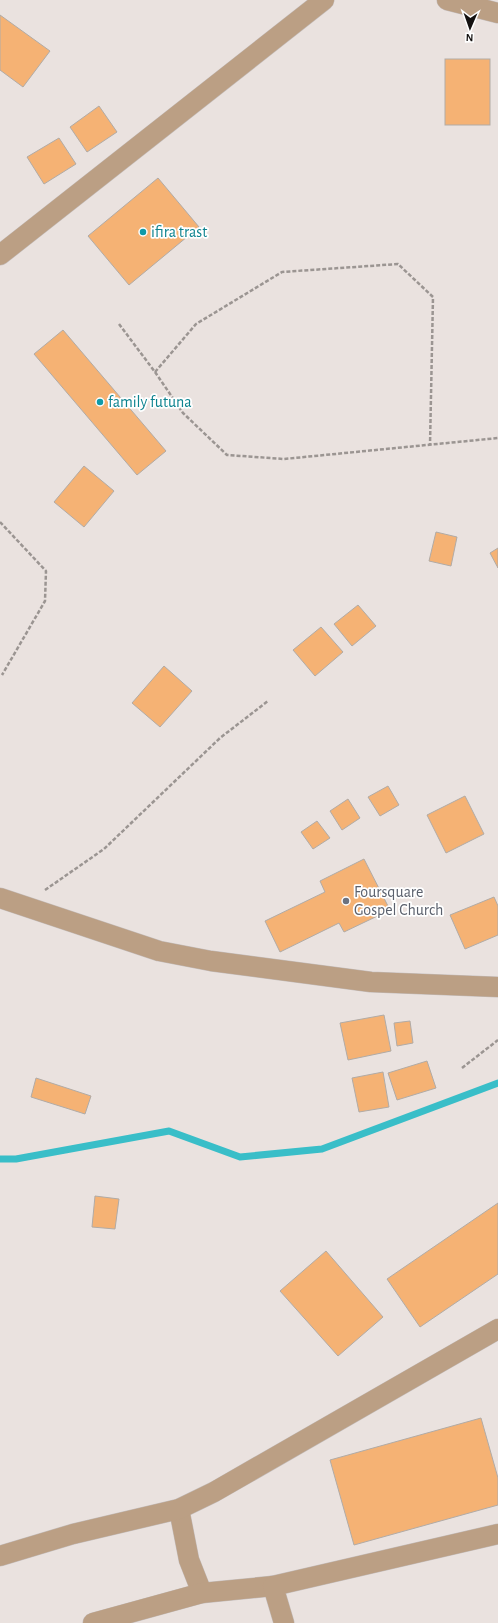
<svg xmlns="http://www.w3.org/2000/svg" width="498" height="1623" font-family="'Alegreya Sans',sans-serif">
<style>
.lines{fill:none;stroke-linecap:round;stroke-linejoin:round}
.stream{stroke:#39bec8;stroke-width:7}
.building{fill:#f5b274;stroke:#b1aba6}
.minor-casing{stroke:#c3bcba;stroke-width:21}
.path{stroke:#9b9592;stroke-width:2.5;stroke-dasharray:4 2;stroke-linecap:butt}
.minor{stroke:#bb9f84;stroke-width:20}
.culture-dot{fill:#0f9aa8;stroke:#fff;stroke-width:1.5}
.worship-dot{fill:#6b7280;stroke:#fff;stroke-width:1.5}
.labels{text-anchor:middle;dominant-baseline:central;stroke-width:3.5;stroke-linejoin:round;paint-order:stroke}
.culture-label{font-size:16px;fill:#0d838f;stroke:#fff;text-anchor:start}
.worship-label{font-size:16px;fill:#5b616d;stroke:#fff;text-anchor:start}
</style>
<rect width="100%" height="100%" fill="#eae2df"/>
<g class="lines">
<!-- stream -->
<polyline class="stream" points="0,1159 16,1159 169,1131 240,1157 322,1149 498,1083"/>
</g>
<!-- building -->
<g class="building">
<polygon points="0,15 50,51 23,87 0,70"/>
<rect x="445" y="59" width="45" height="66"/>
<polygon points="99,106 117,132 87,152 70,127"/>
<polygon points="59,138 76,164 44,184 27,157"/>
<polygon points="158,178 199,227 129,285 88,236"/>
<polygon points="63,330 166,451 137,475 34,354"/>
<polygon points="84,466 114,491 84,527 54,502"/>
<polygon points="436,532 457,537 451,566 429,561"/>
<polygon points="498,548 498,568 490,553"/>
<polygon points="358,605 376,626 352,646 334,624"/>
<polygon points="321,627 343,652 315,676 293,650"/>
<polygon points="164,666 192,691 160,727 132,703"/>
<polygon points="388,786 399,805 380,816 368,797"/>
<polygon points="465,796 484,834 446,853 427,815"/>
<polygon points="348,799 360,818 342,830 330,811"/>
<polygon points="317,821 330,838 313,849 301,832"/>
<polygon points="364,859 390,910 344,932 339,923 280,952 265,921 325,892 320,881"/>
<polygon points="494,897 498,906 498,935 465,949 450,915"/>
<polygon points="384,1015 391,1051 348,1060 340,1023"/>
<polygon points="410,1021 413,1043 397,1046 394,1023"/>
<polygon points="427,1061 436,1088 397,1100 388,1073"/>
<polygon points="383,1072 389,1107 359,1112 352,1078"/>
<polygon points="36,1078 91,1096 85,1114 31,1097"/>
<polygon points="95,1196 119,1199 115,1229 92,1227"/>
<polygon points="498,1203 498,1274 420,1327 387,1279"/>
<polygon points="326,1251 383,1317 338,1356 280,1291"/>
<polygon points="481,1418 498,1478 498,1505 354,1545 330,1460"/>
</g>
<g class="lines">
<!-- minor casing -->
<g class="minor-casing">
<g id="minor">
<polyline points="447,0 498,13"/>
<polyline points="0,255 324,0"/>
<polyline points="0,898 159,951 211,961 371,982 498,987"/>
<polyline points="179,1509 189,1560 202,1593"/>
<polyline points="0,1556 73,1534 179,1509 214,1492 498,1329"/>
<polyline points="93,1623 202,1593 273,1586"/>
<polyline points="284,1623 273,1586 498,1534"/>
</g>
</g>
<!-- path -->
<g class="path">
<polyline points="119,324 155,372 183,413 227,455 284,459 498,438"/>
<polyline points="155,372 196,324 282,272 398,264 433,297 430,445"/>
<polyline points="0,522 46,571 45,601 2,675"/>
<polyline points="45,890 104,849 220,738 268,701"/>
<polyline points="462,1068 498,1040"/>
</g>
<!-- minor -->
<use href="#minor" class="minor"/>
</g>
<!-- markers -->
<g class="culture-dot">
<circle cx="143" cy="232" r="4"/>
<circle cx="100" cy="402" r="4"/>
</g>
<circle class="worship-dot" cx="346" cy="901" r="4"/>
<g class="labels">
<!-- culture labels -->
<g class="culture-label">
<text x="151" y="232">ifira trast</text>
<text x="108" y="402">family futuna</text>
</g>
<!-- worship labels -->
<g class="worship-label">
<text x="354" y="892">Foursquare<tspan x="354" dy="18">Gospel Church</tspan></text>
</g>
</g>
<!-- north arrow -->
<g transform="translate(470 28) rotate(182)" stroke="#ffffff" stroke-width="3" paint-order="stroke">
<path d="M0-3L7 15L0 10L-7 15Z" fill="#141110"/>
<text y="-6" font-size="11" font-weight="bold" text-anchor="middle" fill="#141110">N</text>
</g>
</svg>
